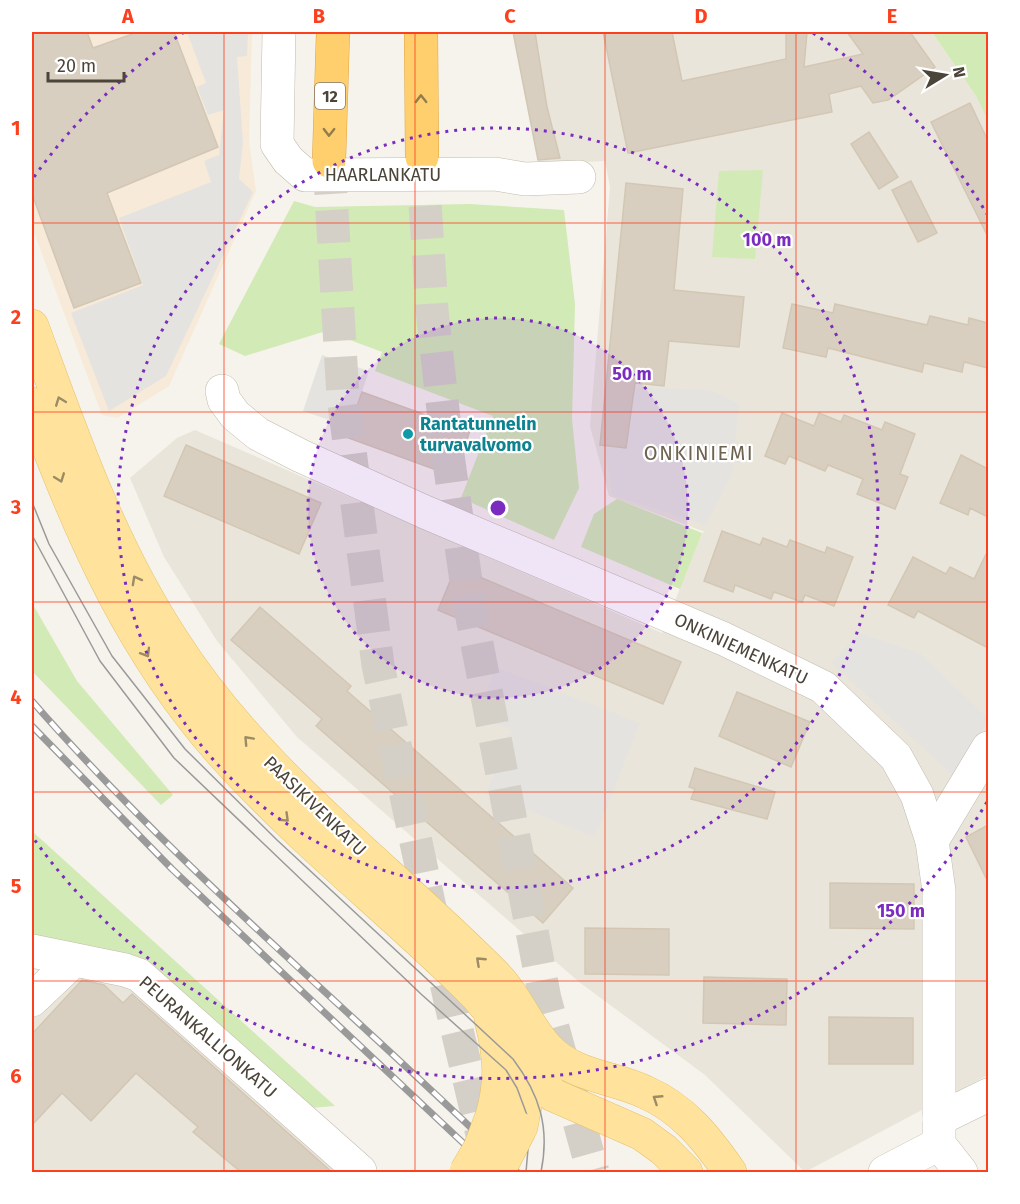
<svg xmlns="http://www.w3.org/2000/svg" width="1020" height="1204" font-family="'Fira Sans',sans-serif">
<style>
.residential{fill:#eae5da}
.commercial{fill:#f7ead8}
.green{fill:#d2eab5}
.parking{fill:#e5e3e0}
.building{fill:#d8cfc1;stroke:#d3c7b4;stroke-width:1.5}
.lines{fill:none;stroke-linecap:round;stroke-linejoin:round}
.highway-tunnel{stroke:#d4d0c8;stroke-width:33;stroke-dasharray:33 16;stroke-linecap:butt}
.minor-casing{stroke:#c2bbae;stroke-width:34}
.major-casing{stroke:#e6c16a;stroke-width:34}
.highway-casing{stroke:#e0a43c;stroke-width:34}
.minor{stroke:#fff;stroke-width:33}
.major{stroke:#ffe39c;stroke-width:33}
.highway{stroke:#ffcf6e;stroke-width:33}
.tram{stroke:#9a9a9a;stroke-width:1.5}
.rail-casing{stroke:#9a9a9a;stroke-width:7}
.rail{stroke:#fff;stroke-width:4.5;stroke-dasharray:14;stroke-linecap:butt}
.major-bridge-casing{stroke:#e6c16a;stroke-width:34;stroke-linecap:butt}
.major-bridge{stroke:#ffe39c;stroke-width:33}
.oneway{stroke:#937c4e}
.oneway2{stroke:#9c8c66}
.grid{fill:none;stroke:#fc3f1d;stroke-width:1.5;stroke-opacity:0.55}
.ring{fill:none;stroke:#7b2cbf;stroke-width:3;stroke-dasharray:3 6}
.culture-dot{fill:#0f9aa8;stroke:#fff;stroke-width:2}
.labels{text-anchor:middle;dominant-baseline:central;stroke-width:4.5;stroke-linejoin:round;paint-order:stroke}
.shield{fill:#fff;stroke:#817c74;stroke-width:1.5}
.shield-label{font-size:16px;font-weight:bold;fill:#4b4439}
.street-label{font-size:18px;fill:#4b4439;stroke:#fff}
.culture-label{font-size:18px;font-weight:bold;fill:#0d838f;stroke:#fff;text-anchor:start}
.neighbourhood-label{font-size:20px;letter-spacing:1.5px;fill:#6e6250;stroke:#fff}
.centre{fill:#7b2cbf;stroke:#fff;stroke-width:3}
.ring-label{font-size:18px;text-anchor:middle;font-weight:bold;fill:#7b2cbf;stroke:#fff;stroke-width:4.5;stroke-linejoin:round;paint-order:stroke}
.neatline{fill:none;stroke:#fc3f1d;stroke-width:2}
.grid-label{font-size:20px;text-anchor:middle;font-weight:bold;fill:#fc3f1d}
</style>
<rect width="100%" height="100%" fill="#f6f3ec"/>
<!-- residential -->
<g class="residential">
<polygon points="513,32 932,32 976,96 988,121 988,1075 805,1172 705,1075 579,982 297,737 217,641 164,557 130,478 177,438 195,430 662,633 702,533 705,532 609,496 590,426 610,187 605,161 539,164"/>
<polygon points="75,973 140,983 351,1172 32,1172 32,1018"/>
</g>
<!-- commercial -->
<polygon class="commercial" points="32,32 252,32 249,141 256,191 169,386 117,418 102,415 32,227"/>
<!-- green -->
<g class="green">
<polygon points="932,32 988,32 988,121 976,96"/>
<polygon points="763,170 755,259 712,257 719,171"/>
<polygon points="294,201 315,207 470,204 564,210 575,304 572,419 579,488 554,540 461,498 493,416 375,371 382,352 326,331 245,356 219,344"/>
<polygon points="617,499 702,533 680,589 581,547 594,514"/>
<polygon points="32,603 77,681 173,795 161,805 32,671"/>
<polygon points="32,831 335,1106 310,1108 144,964 32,935"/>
</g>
<!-- parking -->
<g class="parking">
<polygon points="187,32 248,32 247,56 237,57 243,143 239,179 253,192 166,376 109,411 71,313 143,285 119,218 211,182 204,161 219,155 224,110 208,115 197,87 206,83"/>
<polygon points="322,355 369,371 350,427 303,411"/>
<polygon points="631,387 711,390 739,404 732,474 706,525 612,495 605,448 626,448"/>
<polygon points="859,633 920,653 988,719 957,779 832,663"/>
<polygon points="496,667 640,723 595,837 486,794 511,730 477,716"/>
</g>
<!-- building -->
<g class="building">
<polygon points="32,32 87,32 93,48 138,32 174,32 218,147 107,193 141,283 74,308 32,194"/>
<polygon points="513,32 535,32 547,107 560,158 538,160"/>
<polygon points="603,32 672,32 682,81 786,59 786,32 807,32 804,67 863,54 847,32 910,32 935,67 888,100 873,103 861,86 829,94 832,112 628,153"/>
<polygon points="970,103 988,141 988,237 931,122"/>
<polygon points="869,132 898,177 879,189 851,144"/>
<polygon points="911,181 937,233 918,242 892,190"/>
<polygon points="626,183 683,189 674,290 744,297 739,347 669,341 664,386 635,383 626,448 600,445"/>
<polygon points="792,304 833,313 835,304 927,325 930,316 968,325 969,318 988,323 988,368 964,362 962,372 924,363 922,372 828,348 826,357 783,348"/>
<polygon points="362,392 470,431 453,476 346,437"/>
<polygon points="782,413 814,426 819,413 841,422 844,415 882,430 885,422 915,434 900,474 908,477 895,509 857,494 863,479 828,465 825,471 789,456 785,464 765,456"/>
<polygon points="186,445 321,503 299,554 164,496"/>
<polygon points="961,455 988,469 988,517 970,508 968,515 940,503"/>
<polygon points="722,531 760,545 763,538 787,547 790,540 825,553 827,547 853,557 834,606 805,595 802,602 774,592 771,599 735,585 733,592 704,581"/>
<polygon points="988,550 988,648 918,611 914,618 888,605 913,557 946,574 950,567 974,579"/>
<polygon points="456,567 681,662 663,704 438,610"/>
<polygon points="260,607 351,686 347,691 573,888 543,923 316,726 322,719 231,640"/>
<polygon points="737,692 810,722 791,767 719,736"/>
<polygon points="695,768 775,792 767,819 691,799 695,789 689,787"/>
<polygon points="988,825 988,882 966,837"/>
<polygon points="830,883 914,884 914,929 830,928"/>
<polygon points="585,928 669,929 669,975 585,974"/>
<polygon points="704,977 787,979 786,1025 703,1023"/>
<polygon points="82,980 104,985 123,1003 132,994 333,1173 242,1173 193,1132 198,1127 136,1073 91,1121 62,1093 32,1125 32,1034"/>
<polygon points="829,1017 913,1018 913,1064 829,1064"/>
</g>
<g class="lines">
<!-- highway-tunnel -->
<g class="highway-tunnel">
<polyline points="422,157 432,310 448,455 469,602 545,999 593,1172"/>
<polyline points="329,161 343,397 378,665 450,1001 487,1155"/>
</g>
<!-- minor casing -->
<g class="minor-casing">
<g id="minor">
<polyline points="279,32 277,144 288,160 305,175 495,174 525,179 579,177"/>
<polyline points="222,391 224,400 235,415 258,434 301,456 425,512 724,639 823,687 896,757 917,795 932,841 939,891 939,1144 961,1172"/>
<polyline points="932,841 988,748"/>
<polyline points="32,951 125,970 139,975 360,1171"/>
<polyline points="32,1000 73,961"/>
<polyline points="939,1119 988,1095"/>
<polyline points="885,1172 939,1144"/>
</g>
</g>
<!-- major casing -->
<g class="major-casing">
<g id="major">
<path d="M32,326c40,109 77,217 141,315 85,133 213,224 322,334 22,22 32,52 53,74 25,27 65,28 97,43 39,17 62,47 85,80"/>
<path d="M32,404c48,130 103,256 199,359 76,83 165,152 244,231l28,32 40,58 10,11 89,39 22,16 22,22"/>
<path d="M491,1020c9,35 11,62 1,96"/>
<polyline points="521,1127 532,1070 531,1058"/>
</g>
</g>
<!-- highway casing -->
<g class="highway-casing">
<g id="highway">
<polyline points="421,32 422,157"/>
<polyline points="329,161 333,32"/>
</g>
</g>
<!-- minor -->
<use href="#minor" class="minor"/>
<!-- major -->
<use href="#major" class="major"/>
<!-- highway -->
<use href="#highway" class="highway"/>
<!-- tram -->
<g class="tram">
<path d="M32,502l17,42 63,112 73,93 92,91 236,219c27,36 37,69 28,113"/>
<polyline points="32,535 100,661 174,758 421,994 506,1070 517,1088 527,1115 529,1138 526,1172"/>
</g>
<!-- rail casing -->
<g class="rail-casing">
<g id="rail">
<path d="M32,701c148,170 325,314 485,471"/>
<polyline points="32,726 172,869 494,1172"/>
</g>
</g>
<!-- rail -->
<use href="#rail" class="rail"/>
<!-- major-bridge casing -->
<g class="major-bridge-casing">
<g id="major-bridge">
<polyline points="466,1172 480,1148 492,1116"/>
<polyline points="498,1172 520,1129"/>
</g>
</g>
<!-- major-bridge -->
<use href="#major-bridge" class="major-bridge"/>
</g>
<!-- one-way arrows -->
<defs><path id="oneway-chevron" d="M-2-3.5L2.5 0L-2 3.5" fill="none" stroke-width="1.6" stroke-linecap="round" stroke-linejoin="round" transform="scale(1.5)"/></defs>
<g class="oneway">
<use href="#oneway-chevron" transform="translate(421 99) rotate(-91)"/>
<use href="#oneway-chevron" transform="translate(329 132) rotate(91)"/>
</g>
<g class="oneway2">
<use href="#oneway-chevron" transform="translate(60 401) rotate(-111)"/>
<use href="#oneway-chevron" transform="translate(60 478) rotate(69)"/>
<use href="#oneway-chevron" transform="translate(136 580) rotate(-119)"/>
<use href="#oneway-chevron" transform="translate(146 653) rotate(59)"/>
<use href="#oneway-chevron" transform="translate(248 740) rotate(-133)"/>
<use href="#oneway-chevron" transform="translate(285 818) rotate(44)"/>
<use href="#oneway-chevron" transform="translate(480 961) rotate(-137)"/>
<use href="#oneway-chevron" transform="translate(657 1099) rotate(-147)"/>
</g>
<!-- grid -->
<path class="grid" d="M224,32v1140M415,32v1140M605,32v1140M796,32v1140M32,223h956M32,412h956M32,602h956M32,792h956M32,981h956"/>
<!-- distance rings -->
<circle cx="498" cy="508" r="190" fill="#7b2cbf" fill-opacity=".12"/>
<g class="ring">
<circle cx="498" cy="508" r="190"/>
<circle cx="498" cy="508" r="380"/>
<path d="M987 802A570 570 0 0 1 34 839M34 177A570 570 0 0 1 183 33M813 33A570 570 0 0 1 987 214"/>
</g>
<!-- markers -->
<circle class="culture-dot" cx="408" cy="434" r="6"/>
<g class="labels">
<!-- shield labels -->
<rect class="shield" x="315" y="83" width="30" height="26" rx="4.5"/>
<g class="shield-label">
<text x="330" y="96">12</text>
</g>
<!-- street labels -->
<g class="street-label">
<text x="383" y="175">HAARLANKATU</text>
<text transform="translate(741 649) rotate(25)">ONKINIEMENKATU</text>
<text transform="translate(315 806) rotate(44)">PAASIKIVENKATU</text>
<text transform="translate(208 1037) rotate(41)">PEURANKALLIONKATU</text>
</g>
<!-- culture labels -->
<g class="culture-label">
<text x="420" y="424">Rantatunnelin<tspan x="420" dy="21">turvavalvomo</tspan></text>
</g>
<!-- neighbourhood labels -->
<g class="neighbourhood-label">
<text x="699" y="453">ONKINIEMI</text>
</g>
</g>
<circle cx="498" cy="508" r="9" class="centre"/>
<g class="ring-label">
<text x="767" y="246">100 m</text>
<text x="632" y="380">50 m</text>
<text x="901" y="917">150 m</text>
</g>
<!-- border -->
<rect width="1020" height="1204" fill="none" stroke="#ffffff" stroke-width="66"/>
<!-- north arrow -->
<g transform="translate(945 75) rotate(79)" stroke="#ffffff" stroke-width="4.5" paint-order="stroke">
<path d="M0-4.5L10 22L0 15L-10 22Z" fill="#4b4439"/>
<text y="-9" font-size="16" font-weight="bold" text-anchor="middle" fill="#4b4439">N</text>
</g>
<!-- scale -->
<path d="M48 72v9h76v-9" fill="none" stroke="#4b4439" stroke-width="3"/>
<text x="57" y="72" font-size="18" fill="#4b4439" stroke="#ffffff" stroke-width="4.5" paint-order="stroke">20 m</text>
<rect x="33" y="33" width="954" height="1138" class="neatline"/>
<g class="grid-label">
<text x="128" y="23">A</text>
<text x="319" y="23">B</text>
<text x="510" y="23">C</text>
<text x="701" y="23">D</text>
<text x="892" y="23">E</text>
<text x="16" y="135">1</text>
<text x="16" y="324">2</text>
<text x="16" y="514">3</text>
<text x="16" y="704">4</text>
<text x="16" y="893">5</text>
<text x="16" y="1083">6</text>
</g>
</svg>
